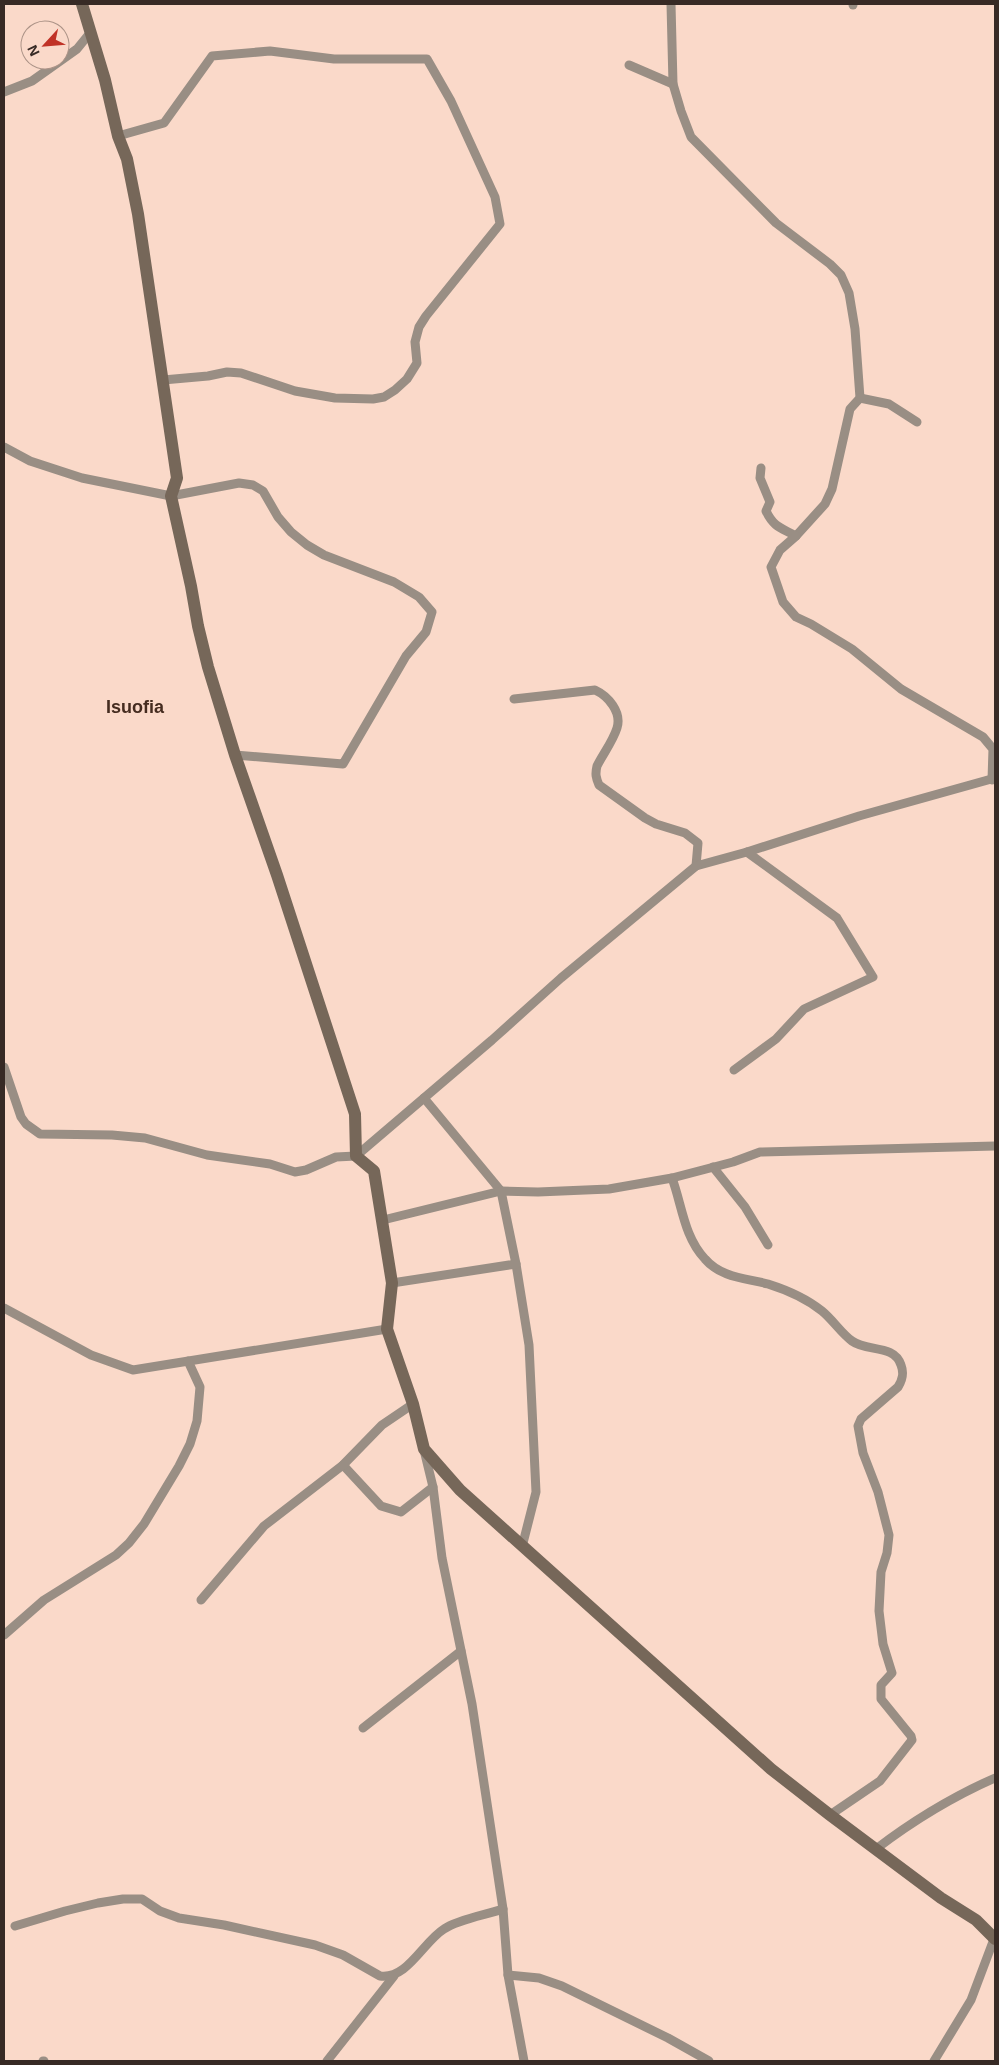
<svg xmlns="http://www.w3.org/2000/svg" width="999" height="2065" font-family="Helvetica,sans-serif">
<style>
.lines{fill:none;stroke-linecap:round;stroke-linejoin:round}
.minor{stroke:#998e84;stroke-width:9}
.secondary{stroke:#766759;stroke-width:12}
.labels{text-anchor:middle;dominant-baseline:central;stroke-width:4;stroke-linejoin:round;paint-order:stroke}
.quarter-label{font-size:18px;font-weight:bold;fill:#452c20;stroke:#fad9c9}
</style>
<rect width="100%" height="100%" fill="#fad9c9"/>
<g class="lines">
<!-- minor -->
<g class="minor">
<polyline points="671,4 673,84 681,111 691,137 776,223 830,264 841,275 849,293 855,329 860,398 850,409 832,489 825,504 796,536"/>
<polyline points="853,5 853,4"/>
<polyline points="629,65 673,84"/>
<polyline points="4,92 32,81 77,49 90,33"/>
<polyline points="118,136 164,123 212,56 270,51 334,59 427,59 451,101 495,197 500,224 426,316 419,327 415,342 417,363 407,379 395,390 384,397 373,399 335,398 295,391 241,373 227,372 208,376 163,380"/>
<polyline points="860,398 889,404 917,422"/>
<polyline points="4,447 30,461 82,478 171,496 239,483 253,485 263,491 278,517 291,532 307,545 324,555 394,582 419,597 432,612 426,632 406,656 343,764 235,755"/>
<path d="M761,468l-1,10 10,24 -4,9c8,17 16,17 30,25l-16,14 -9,17 12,35 13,15 15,7 41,25 49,40 82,48 10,12 -1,31"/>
<path d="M514,699l81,-9c13,6 27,22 22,38 -4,13 -14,26 -20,38 -2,8 -1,12 2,19l46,33 11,6 29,9 13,10 -2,23"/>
<polyline points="4,1067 21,1117 26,1124 40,1134 112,1135 145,1138 207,1155 270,1164 295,1172 306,1170 336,1157 356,1156 492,1040 561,978 696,866 747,852 859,816 995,778"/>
<polyline points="734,1070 776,1039 804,1009 873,977 837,918 747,852"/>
<polyline points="424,1098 501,1191 516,1264 529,1345 536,1492 522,1547"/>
<polyline points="713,1167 745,1207 768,1245"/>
<path d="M672,1178c10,27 12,59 33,81 16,19 41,19 63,25 19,6 39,15 54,27 11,9 19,22 30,30 15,11 42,3 49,24 3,8 2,14 -3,22l-37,32 -3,7 5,27 15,39 11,43 -2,18 -6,19 -2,39 4,33 9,29 -11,12v14l30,37 1,4 -32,41 -50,34"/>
<polyline points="383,1220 501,1191 538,1192 609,1189 672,1178 733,1162 760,1152 995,1146"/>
<polyline points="392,1283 516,1264"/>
<polyline points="4,1308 91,1355 133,1370 387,1329"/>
<polyline points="424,1450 433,1487 442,1558 472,1704 503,1909 508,1975 524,2061"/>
<polyline points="343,1465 381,1506 401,1512 433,1487"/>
<polyline points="201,1600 264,1526 343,1465 382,1425 413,1404"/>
<polyline points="4,1635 44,1600 116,1555 129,1543 144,1524 179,1466 190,1444 197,1421 200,1387 188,1361"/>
<polyline points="363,1728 461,1651"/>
<path d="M876,1849c38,-29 76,-52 119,-71"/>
<path d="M15,1926l50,-15 33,-8 25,-4h19l18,12 19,7 45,7 91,20 28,10 37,21c27,4 43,-34 64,-47 15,-10 42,-14 59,-20"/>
<polyline points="508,1975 539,1978 562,1986 668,2038 709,2061"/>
<polyline points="43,2061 44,2061"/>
<polyline points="327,2061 394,1976"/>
<polyline points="934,2061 971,2000 994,1939"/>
</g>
<!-- secondary -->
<polyline class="secondary" points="82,4 105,80 118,136 127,159 138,214 177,478 171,496 191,586 198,626 208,667 235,755 277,875 355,1114 356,1156 374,1171 392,1283 387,1329 413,1404 424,1449 460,1490 771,1769 830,1815 941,1898 976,1920 995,1939"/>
</g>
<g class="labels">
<!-- quarter labels -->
<g class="quarter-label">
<text x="135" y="707">Isuofia</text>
</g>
</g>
<!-- border -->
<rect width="999" height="2065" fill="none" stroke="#372a25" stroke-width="10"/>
<!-- north arrow -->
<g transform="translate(45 45) rotate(244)"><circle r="24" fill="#fad9c9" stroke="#ac9387"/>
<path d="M0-4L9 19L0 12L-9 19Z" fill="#c03226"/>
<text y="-8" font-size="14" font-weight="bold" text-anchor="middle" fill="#372a25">N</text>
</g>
</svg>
